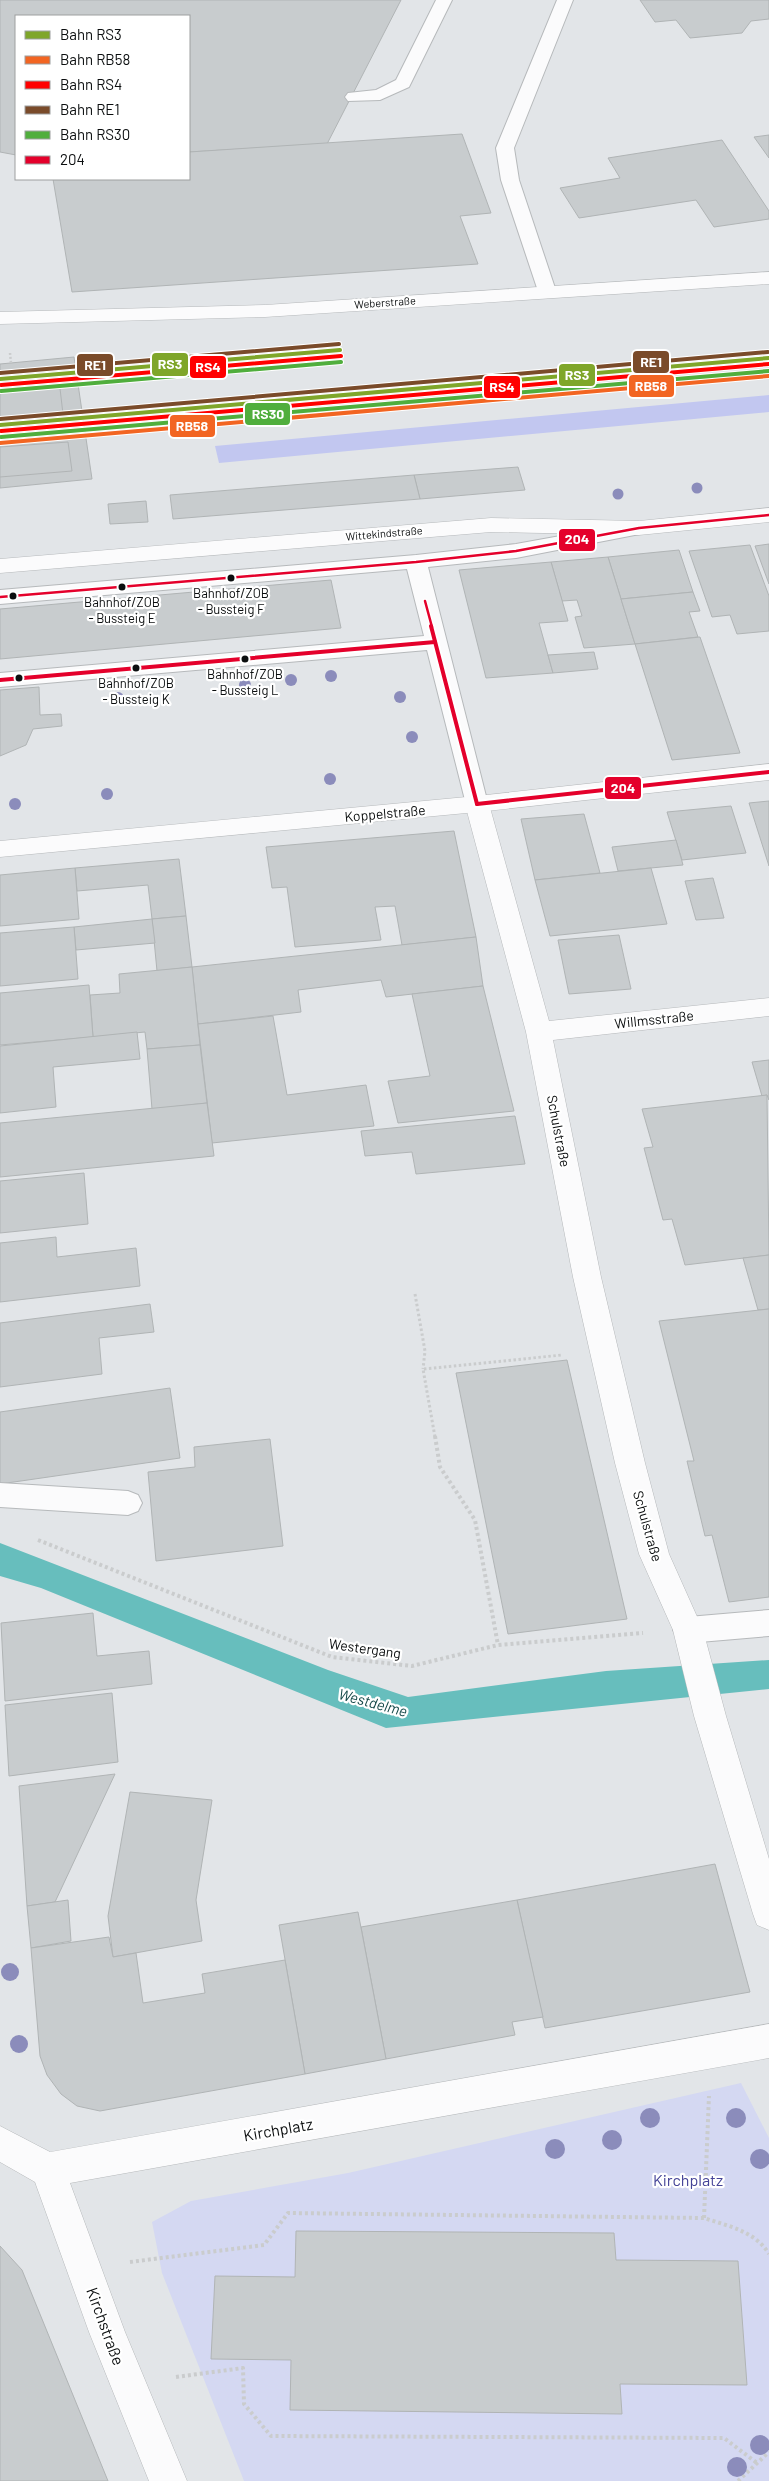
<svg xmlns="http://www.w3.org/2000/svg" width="769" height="2481" font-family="Barlow,sans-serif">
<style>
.green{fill:#d4d8f2;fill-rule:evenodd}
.forest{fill:#c2c7f0}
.water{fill:#67bebd}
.building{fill:#c8ccce;stroke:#b0b4b5}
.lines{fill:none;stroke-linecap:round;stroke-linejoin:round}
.lane-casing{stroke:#b6b9bb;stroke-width:2}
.street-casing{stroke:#b6b9bb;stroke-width:1}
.secondary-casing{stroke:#b6b9bb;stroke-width:1}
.path-far2{stroke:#cacccd;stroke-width:2.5;stroke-dasharray:2 2;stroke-linecap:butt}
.path-far1{stroke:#cacccd;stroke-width:3;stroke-dasharray:2.5 2.5;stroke-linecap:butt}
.path{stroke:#cacccd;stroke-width:4;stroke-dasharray:3 3;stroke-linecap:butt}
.lane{fill:#fbfbfc;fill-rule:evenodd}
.street{fill:#fbfbfc;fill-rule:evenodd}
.secondary{fill:#fbfbfc;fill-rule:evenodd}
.bus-1-far1-casing{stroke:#fff;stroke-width:5}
.bus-1-casing{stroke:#fff;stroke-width:8}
.bus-1-far1{stroke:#e4002b;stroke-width:2.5}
.bus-1{stroke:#e4002b;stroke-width:4}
.rail-1-casing{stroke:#fff;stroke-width:6}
.rail-2-casing{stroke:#fff;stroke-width:6}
.rail-3-casing{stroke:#fff;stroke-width:6}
.rail-4-casing{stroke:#fff;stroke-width:6}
.rail-5-casing{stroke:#fff;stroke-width:6}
.rail-1{stroke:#7fa62a;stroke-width:4}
.rail-2{stroke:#f26522;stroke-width:4}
.rail-3{stroke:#f00;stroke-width:4}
.rail-4{stroke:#7a4b2a;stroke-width:4}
.rail-5{stroke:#50ae3d;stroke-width:4}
.tree{fill:#8b8cbb}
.bus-dot{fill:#0b0e0f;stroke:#fff;stroke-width:2}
.labels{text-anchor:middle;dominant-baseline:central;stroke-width:4.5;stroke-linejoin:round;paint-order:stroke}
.far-street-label{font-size:11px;fill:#0b0e0f;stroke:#fff}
.bus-label{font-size:13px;fill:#0b0e0f;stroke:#fff}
.street-label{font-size:14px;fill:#0b0e0f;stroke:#fff}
.water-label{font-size:15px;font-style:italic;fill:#144848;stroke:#fff}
.near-street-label{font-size:16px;fill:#0b0e0f;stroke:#fff}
.near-park-label{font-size:16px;fill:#444397;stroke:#fff}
.line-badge{stroke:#fff;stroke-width:2}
.badge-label{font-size:14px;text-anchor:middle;font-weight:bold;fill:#fff}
</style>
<rect width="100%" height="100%" fill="#e2e5e8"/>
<!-- green -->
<path class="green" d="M741,2083l28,55v343h-525l-82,-208 -10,-51 39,-21 157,-28zM296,2231l318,2 2,27 122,1 9,124 -127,-1 2,30 -331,-54 -79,-1 83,-82z"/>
<!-- forest -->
<polygon class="forest" points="769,395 769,412 219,463 215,446"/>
<!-- water -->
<polygon class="water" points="0,1543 328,1670 408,1697 606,1671 769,1660 769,1689 386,1728 41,1588 0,1576"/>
<!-- building -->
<g class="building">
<polygon points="0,0 401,0 327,144 189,152 189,16 16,16 16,155 0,152"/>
<polygon points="640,0 769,0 769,19 751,21 742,33 690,38 676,20 655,22"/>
<polygon points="462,134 491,213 460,216 478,264 72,292 53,179 189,179 189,152"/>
<polygon points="769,135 769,158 754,137"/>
<polygon points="722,140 769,211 769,219 714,227 696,200 579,218 560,188 620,178 608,158"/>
<polygon points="74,357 92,479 0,488 0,364"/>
<polygon points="59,380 63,414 0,420 0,385"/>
<polygon points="68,442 72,471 0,477 0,447"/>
<polygon points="518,467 525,490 420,499 414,475"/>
<polygon points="414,475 420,499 173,519 170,495"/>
<polygon points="146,501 148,522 110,524 108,504"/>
<polygon points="769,544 769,584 755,546"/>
<polygon points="750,545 769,596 769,631 737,634 730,615 712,617 689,551"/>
<polygon points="679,550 693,592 621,599 608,557"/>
<polygon points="608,557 635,644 584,648 575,617 582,616 577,600 562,601 551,562"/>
<polygon points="551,562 568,621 539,623 553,673 486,678 459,570"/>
<polygon points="331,580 341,628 0,659 0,609"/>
<polygon points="693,592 700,611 689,612 698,637 635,644 621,599"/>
<polygon points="700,637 740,753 672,760 635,644"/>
<polygon points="594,652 598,669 553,673 548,655"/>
<polygon points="39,687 40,715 61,714 62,726 33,729 26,745 0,756 0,690"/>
<polygon points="769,801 769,866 749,803"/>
<polygon points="731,806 746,853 682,860 667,812"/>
<polygon points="584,814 600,873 535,880 521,819"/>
<polygon points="454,831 476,937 402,945 395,906 375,907 381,940 295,947 287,887 272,888 266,847"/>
<polygon points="676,840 683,865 618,871 612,847"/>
<polygon points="179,859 186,916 152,919 148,885 77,891 75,868"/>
<polygon points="75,868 79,919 0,926 0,875"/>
<polygon points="651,868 667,924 550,936 535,880"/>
<polygon points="713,878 724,918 696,920 685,881"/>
<polygon points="186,916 192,967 157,971 152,919"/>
<polygon points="152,919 155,943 76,950 74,927"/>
<polygon points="74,927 78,979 0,986 0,933"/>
<polygon points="619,935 631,989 569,994 558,940"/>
<polygon points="476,937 483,986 386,997 381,980 298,990 301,1012 198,1024 192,967"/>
<polygon points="192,967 200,1045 147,1049 145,1032 93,1037 90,995 120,993 119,974"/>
<polygon points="89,985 93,1037 0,1045 0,993"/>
<polygon points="483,986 514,1111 398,1123 388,1081 430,1076 412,994"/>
<polygon points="273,1016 287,1095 366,1085 374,1126 212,1143 198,1024"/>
<polygon points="137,1032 140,1059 53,1067 56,1107 0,1113 0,1046"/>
<polygon points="200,1045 207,1103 152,1109 147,1049"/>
<polygon points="769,1060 769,1100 767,1095 762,1096 752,1062"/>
<polygon points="767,1095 769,1255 685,1265 672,1219 663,1220 644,1148 653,1147 642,1109"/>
<polygon points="207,1103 214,1156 0,1177 0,1123"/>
<polygon points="515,1116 525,1164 416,1174 412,1152 365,1156 361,1131"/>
<polygon points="84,1173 88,1224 0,1233 0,1181"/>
<polygon points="56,1237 57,1257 136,1248 140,1286 0,1302 0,1243"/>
<polygon points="769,1255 769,1309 758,1310 743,1258"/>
<polygon points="150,1304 154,1332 99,1338 102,1374 0,1387 0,1323"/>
<polygon points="769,1309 769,1597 729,1602 712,1535 705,1536 687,1461 694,1461 659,1321"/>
<polygon points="567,1360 627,1619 508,1634 456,1373"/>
<polygon points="170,1388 180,1458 0,1484 0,1412"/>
<polygon points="270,1439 283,1546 156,1561 148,1472 195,1467 194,1447"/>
<polygon points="93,1613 97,1656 149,1651 152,1684 5,1701 1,1623"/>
<polygon points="112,1693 118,1762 9,1776 5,1705"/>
<polygon points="115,1774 55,1902 27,1906 19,1786"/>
<polygon points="130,1792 212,1800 196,1900 202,1941 113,1957 108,1916"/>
<polygon points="715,1864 750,1992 545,2028 517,1900"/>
<polygon points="68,1900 71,1941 31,1948 27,1906"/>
<polygon points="517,1900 543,2017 512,2022 515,2035 386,2059 361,1927"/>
<polygon points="358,1912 386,2059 305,2074 279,1925"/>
<polygon points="109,1937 113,1957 136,1953 143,2003 205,1993 202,1974 285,1960 305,2074 100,2111 77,2106 61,2094 47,2075 40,2056 31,1948"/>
<polygon points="296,2231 614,2233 616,2260 738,2261 747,2385 620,2384 622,2414 290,2410 291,2360 211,2359 215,2276 295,2277"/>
<polygon points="0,2246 22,2270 108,2481 0,2481"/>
</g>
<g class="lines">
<!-- lane casing -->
<g class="lane-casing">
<g id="lane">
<polygon points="436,0 452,0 409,87 380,100 348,101 345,97 348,93 376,90 396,80"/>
<polygon points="557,0 573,0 514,148 519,180 556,291 554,295 540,295 538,291 501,180 496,148"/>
<polygon points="638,522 645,523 648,528 645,533 516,558 428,567 488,804 485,810 477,812 469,810 466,804 427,650 0,687 0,673 424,636 407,569 0,604 0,590 416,555 516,544"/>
<polygon points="0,1483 128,1491 138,1495 142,1503 138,1511 128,1515 0,1507"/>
<polygon points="769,1610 769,1636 688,1643 678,1639 673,1630 678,1621 688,1617"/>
</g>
</g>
<!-- street casing -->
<g class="street-casing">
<g id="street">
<polygon points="477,796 485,798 489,804 549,1021 769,998 769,1016 553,1040 601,1277 645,1463 669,1554 703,1630 726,1716 769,1859 769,1930 757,1925 753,1914 694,1716 673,1630 639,1554 615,1463 573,1277 526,1032 465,804 469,798"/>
<polygon points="769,2024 769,2058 70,2183 125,2332 187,2481 149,2481 89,2332 35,2182 0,2162 0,2126 50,2152"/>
</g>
</g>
<!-- secondary casing -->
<g class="secondary-casing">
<g id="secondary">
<polygon points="769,272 769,284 265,317 0,324 0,312 265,305"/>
<polygon points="769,508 769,522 639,535 491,532 0,573 0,559 491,518 639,521"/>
<polygon points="769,764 769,780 477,812 0,857 0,841 477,796"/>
</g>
</g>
<!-- path-far2 -->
<polyline class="path-far2" points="10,353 11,363"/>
<!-- path-far1 -->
<g class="path-far1">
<polyline points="415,1294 425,1351 423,1369"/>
<polyline points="435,1437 423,1369 562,1355"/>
</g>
<!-- path -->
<g class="path">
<polyline points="435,1436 440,1467 475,1520 498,1645"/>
<polyline points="38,1540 332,1657 412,1666 498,1645 643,1633"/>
<polyline points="704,2218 709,2096"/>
<path d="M130,2262l134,-17 24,-32 416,5c24,8 51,13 65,36"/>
<polyline points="176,2377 243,2368 244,2404 271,2436 724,2438 757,2463"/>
<polyline points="738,2481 769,2452"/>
</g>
<!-- lane -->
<use href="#lane" class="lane"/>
<!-- street -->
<use href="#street" class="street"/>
<!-- secondary -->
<use href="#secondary" class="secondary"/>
<!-- bus-1-far1 casing -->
<g class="bus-1-far1-casing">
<g id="bus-1-far1">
<polyline points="0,597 416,562 516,551 639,528 769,515"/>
<polyline points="425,601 432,627"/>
</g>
</g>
<!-- bus-1 casing -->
<g class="bus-1-casing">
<g id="bus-1">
<polyline points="431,626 477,804"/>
<polyline points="0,680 435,642"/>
<polyline points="477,804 769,772"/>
</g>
</g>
<!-- bus-1-far1 -->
<use href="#bus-1-far1" class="bus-1-far1"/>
<!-- bus-1 -->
<use href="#bus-1" class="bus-1"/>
<!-- rail-1 casing -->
<g class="rail-1-casing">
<g id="rail-1">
<polyline points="0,379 340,350"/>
<polyline points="0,425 769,358"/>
</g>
</g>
<!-- rail-2 casing -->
<g class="rail-2-casing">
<polyline id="rail-2" points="0,443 769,376"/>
</g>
<!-- rail-3 casing -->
<g class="rail-3-casing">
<g id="rail-3">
<polyline points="1,385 341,356"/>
<polyline points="1,431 769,364"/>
</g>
</g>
<!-- rail-4 casing -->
<g class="rail-4-casing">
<g id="rail-4">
<polyline points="0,373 339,344"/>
<polyline points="0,419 768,352"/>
</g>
</g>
<!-- rail-5 casing -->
<g class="rail-5-casing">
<g id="rail-5">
<polyline points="1,391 341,362"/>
<polyline points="1,437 769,371"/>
</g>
</g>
<!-- rail-1 -->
<use href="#rail-1" class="rail-1"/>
<!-- rail-2 -->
<use href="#rail-2" class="rail-2"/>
<!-- rail-3 -->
<use href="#rail-3" class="rail-3"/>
<!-- rail-4 -->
<use href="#rail-4" class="rail-4"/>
<!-- rail-5 -->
<use href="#rail-5" class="rail-5"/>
</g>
<!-- trees -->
<g class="tree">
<circle cx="697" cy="488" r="5.5"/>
<circle cx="618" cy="494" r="5.5"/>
<circle cx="331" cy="676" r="6"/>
<circle cx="291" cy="680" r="6"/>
<circle cx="245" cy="685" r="6"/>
<circle cx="400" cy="697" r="6"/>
<circle cx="118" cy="698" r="6"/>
<circle cx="412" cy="737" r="6"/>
<circle cx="330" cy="779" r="6"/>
<circle cx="107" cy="794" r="6"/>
<circle cx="15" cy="804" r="6"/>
<circle cx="10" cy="1972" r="9"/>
<circle cx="19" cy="2044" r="9"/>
<circle cx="650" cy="2118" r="10"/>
<circle cx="736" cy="2118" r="10"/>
<circle cx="612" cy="2140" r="10"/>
<circle cx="555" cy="2149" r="10"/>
<circle cx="760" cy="2159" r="10"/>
<circle cx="760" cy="2445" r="10"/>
<circle cx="737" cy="2467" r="10"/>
</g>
<!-- markers -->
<g class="bus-dot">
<circle cx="231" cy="578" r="4.5"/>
<circle cx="122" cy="587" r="4.5"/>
<circle cx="13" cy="596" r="4.5"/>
<circle cx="245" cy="659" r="4.5"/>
<circle cx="136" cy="668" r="4.5"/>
<circle cx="19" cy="678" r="4.5"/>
</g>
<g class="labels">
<!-- far-street labels -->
<g class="far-street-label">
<text transform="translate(385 302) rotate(-4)">Weberstraße</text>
<text transform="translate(384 533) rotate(-5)">Wittekindstraße</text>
</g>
<!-- bus labels -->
<g class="bus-label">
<text x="231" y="593">Bahnhof/ZOB<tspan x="231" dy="16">- Bussteig F</tspan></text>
<text x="122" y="602">Bahnhof/ZOB<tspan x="122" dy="16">- Bussteig E</tspan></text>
<text x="245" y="674">Bahnhof/ZOB<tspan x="245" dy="16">- Bussteig L</tspan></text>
<text x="136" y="683">Bahnhof/ZOB<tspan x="136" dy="16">- Bussteig K</tspan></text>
</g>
<!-- street labels -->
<g class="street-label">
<text transform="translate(385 813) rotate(-5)">Koppelstraße</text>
<text transform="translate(654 1019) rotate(-6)">Willmsstraße</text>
<text transform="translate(559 1131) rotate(79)">Schulstraße</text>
<text transform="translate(648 1526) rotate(74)">Schulstraße</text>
<text transform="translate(365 1648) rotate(8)">Westergang</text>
</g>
<!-- water labels -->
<g class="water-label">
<text transform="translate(373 1702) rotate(15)">Westdelme</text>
</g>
<!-- near-street labels -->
<g class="near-street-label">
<text transform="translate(278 2129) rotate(-10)">Kirchplatz</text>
<text transform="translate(106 2326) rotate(70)">Kirchstraße</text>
</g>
<!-- near-park labels -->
<g class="near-park-label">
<text x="688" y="2179">Kirchplatz</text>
</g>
</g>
<g class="line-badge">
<rect x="632" y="350" width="38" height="24" rx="5" fill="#7a4b2a"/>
<rect x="151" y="352" width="38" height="25" rx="5" fill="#7fa62a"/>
<rect x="76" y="353" width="38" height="24" rx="5" fill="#7a4b2a"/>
<rect x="189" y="355" width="38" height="24" rx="5" fill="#f00"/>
<rect x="558" y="363" width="38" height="24" rx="5" fill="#7fa62a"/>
<rect x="628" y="374" width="47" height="24" rx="5" fill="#f26522"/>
<rect x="483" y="375" width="38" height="24" rx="5" fill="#f00"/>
<rect x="244" y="402" width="47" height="24" rx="5" fill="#50ae3d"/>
<rect x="169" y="414" width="47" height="24" rx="5" fill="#f26522"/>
<rect x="558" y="528" width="38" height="24" rx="5" fill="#e4002b"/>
<rect x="604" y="776" width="38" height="24" rx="5" fill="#e4002b"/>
</g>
<g class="badge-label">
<text x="651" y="367">RE1</text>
<text x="170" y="369">RS3</text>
<text x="95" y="370">RE1</text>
<text x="208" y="372">RS4</text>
<text x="577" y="380">RS3</text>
<text x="651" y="391">RB58</text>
<text x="502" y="392">RS4</text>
<text x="268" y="419">RS30</text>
<text x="192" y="431">RB58</text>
<text x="577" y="544">204</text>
<text x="623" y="793">204</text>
</g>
<!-- legend -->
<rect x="15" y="15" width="175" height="165" fill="#ffffff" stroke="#9d9f9f"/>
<rect x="25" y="31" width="25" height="8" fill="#7fa62a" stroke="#9d9f9f"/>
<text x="60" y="40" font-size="15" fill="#0b0e0f">Bahn RS3</text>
<rect x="25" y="56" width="25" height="8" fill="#f26522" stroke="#9d9f9f"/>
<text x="60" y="65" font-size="15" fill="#0b0e0f">Bahn RB58</text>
<rect x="25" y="81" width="25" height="8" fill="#ff0000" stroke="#9d9f9f"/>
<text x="60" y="90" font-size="15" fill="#0b0e0f">Bahn RS4</text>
<rect x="25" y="106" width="25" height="8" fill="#7a4b2a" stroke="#9d9f9f"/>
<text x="60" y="115" font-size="15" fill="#0b0e0f">Bahn RE1</text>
<rect x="25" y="131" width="25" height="8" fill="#50ae3d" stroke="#9d9f9f"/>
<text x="60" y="140" font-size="15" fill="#0b0e0f">Bahn RS30</text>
<rect x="25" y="156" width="25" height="8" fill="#e4002b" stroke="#9d9f9f"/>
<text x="60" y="165" font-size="15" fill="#0b0e0f">204</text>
</svg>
